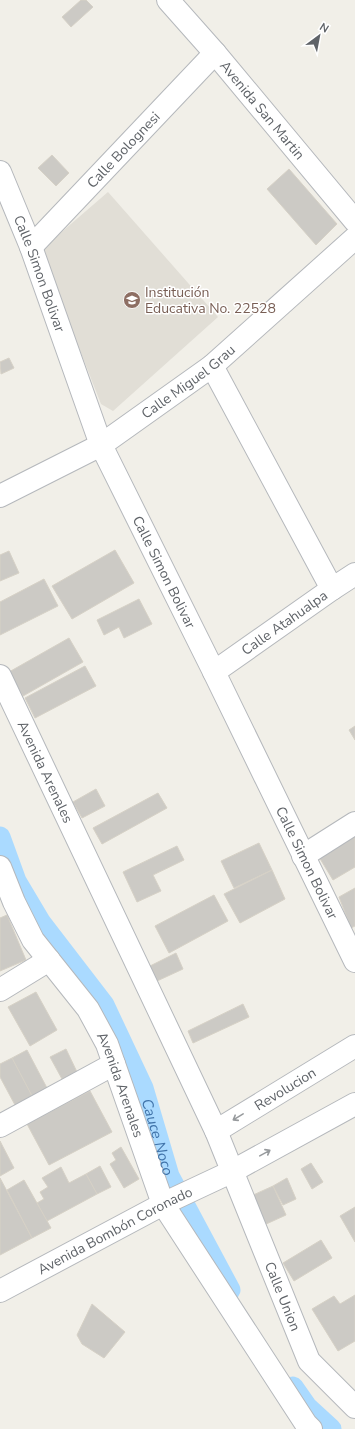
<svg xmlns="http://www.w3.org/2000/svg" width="355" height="1429" font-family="'Nunito Sans',sans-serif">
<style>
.education{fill:#e1ded6}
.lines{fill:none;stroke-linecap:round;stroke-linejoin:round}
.canal{stroke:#aadaff;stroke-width:21}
.building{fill:#cccac5;stroke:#d6d1c6}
.minor-casing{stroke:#b5b8bc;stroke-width:24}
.minor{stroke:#fff;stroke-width:22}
.oneway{stroke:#979a9d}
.labels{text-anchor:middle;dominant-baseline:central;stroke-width:3;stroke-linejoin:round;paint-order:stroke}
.street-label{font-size:14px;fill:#5f6368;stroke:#fff}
.education-label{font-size:14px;fill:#785e54;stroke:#fff;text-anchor:start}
.water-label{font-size:15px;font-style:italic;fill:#4174aa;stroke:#fff}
</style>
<rect width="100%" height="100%" fill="#f1efe8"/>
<!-- education -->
<polygon class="education" points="108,192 218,317 113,411 101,404 54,284 42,249"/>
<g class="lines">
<!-- canal -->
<g class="canal">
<path id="s1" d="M0,837l16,44 25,42 63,82 39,83 26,88 61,114"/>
<polyline points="293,1387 307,1407 331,1429"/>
</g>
</g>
<!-- building -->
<g class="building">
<polygon points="81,0 86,0 93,7 71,27 62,17"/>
<polygon points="52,155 69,173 56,186 38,168"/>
<polygon points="289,169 337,224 316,245 267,189"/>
<polygon points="9,358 14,368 1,374 0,362"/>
<polygon points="115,550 134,583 72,619 52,586"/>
<polygon points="9,551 19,573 0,581 0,555"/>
<polygon points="44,579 58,606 0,635 0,602"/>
<polygon points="139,599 152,624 124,638 119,627 104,635 97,620"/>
<polygon points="69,638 83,662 23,696 9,672"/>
<polygon points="85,666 96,686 35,718 25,698"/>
<polygon points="355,726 355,740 349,730"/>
<polygon points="96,789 105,806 82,818 73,802"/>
<polygon points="158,793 167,808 102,844 93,828"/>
<polygon points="355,836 355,867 333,880 319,857"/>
<polygon points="259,843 272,870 234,888 221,861"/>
<polygon points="177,846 184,860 153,875 161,891 137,902 123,872"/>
<polygon points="272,870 285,899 240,923 224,894"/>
<polygon points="355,888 355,926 351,928 339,897"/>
<polygon points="214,895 228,921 169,953 155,926"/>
<polygon points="7,915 26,960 0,971 0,918"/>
<polygon points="176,953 183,969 157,981 150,966"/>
<polygon points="36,992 57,1030 30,1046 8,1007"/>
<polygon points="243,1004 249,1017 193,1043 188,1031"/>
<polygon points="66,1049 77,1072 62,1079 50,1057"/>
<polygon points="27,1050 47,1088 32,1096 12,1058"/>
<polygon points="12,1058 32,1096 15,1105 0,1077 0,1064"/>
<polygon points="90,1091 112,1132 49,1165 27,1124"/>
<polygon points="0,1141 14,1168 0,1176"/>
<polygon points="121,1147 139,1179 124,1188 110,1164 116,1160 112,1153"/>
<polygon points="311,1163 323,1182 312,1189 301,1169"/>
<polygon points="100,1166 111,1187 97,1194 86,1174"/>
<polygon points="61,1167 69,1183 86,1174 97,1194 47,1221 37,1203 44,1199 40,1192 48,1187 42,1178"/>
<polygon points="0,1178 32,1238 0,1255"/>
<polygon points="287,1178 296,1199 283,1205 273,1186"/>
<polygon points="24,1180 51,1228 32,1238 7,1190"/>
<polygon points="273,1186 286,1215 264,1225 251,1196"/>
<polygon points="355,1207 355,1242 340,1216"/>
<polygon points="321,1240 332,1258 294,1281 283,1263"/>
<polygon points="355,1295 355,1341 338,1351 312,1309 334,1296 340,1304"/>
<polygon points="92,1304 125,1332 104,1358 82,1344 77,1335"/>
</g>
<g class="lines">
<!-- minor casing -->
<g class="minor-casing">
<g id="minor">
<path id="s2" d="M168,0l47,53 140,168"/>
<path id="s3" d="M0,172l31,75 70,198 113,227 141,289"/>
<path id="s4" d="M31,247l184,-194"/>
<polyline points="212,366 332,589"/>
<path id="s5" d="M0,496l101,-51 111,-79 143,-128"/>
<path id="s6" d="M214,672l118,-83 23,-15"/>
<path id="s7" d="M0,676l216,455 93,230 46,46"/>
<polyline points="303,856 355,823"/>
<path id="s8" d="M0,867l14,35 19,38 55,69 19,35 56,160 143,220 5,5"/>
<polyline points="0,990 49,960"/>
<polyline points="0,1126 114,1064"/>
<path id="s9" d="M216,1131l139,-85"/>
<path id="s10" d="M0,1291l167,-89 64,-30 124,-68"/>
</g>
</g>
<!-- minor -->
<use href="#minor" class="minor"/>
</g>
<!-- one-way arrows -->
<defs><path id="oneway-shaft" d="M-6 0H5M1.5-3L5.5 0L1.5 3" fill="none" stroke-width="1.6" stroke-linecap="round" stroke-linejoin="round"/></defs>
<g class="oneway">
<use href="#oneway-shaft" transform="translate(238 1117) rotate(149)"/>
<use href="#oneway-shaft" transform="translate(265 1153) rotate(-29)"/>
</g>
<!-- icons -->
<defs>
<g id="school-disc" transform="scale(0.9)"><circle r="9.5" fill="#8d6e63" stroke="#fff"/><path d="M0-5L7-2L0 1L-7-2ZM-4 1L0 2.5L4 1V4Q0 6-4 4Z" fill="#fff"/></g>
</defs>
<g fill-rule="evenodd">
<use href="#school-disc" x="132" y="300"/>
</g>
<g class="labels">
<!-- street labels -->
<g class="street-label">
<text stroke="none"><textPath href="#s2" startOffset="145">Avenida San Martin</textPath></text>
<text stroke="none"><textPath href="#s4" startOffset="134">Calle Bolognesi</textPath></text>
<text stroke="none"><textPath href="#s3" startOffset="109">Calle Simon Bolivar</textPath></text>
<text stroke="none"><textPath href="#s5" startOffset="221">Calle Miguel Grau</textPath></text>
<text stroke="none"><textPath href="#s3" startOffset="433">Calle Simon Bolivar</textPath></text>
<text stroke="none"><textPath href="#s6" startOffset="86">Calle Atahualpa</textPath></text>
<text stroke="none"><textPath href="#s7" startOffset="106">Avenida Arenales</textPath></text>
<text stroke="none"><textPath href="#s3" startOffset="757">Calle Simon Bolivar</textPath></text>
<text stroke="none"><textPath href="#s8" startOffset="251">Avenida Arenales</textPath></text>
<text stroke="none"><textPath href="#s9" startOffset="81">Revolucion</textPath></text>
<text stroke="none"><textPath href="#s10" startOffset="130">Avenida Bombón Coronado</textPath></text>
<text stroke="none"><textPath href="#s7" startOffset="682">Calle Union</textPath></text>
</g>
<!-- education labels -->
<g class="education-label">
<text x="145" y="292">Institución<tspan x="145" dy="16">Educativa No. 22528</tspan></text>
</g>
<!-- water labels -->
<g class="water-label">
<text stroke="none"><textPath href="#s1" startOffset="342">Cauce Noco</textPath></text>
</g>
</g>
<!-- north arrow -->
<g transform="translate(319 36) rotate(32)" stroke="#ffffff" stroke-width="3" paint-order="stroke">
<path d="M0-3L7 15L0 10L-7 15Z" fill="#5f6368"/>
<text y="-6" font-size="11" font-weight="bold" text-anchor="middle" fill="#5f6368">N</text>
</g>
</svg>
